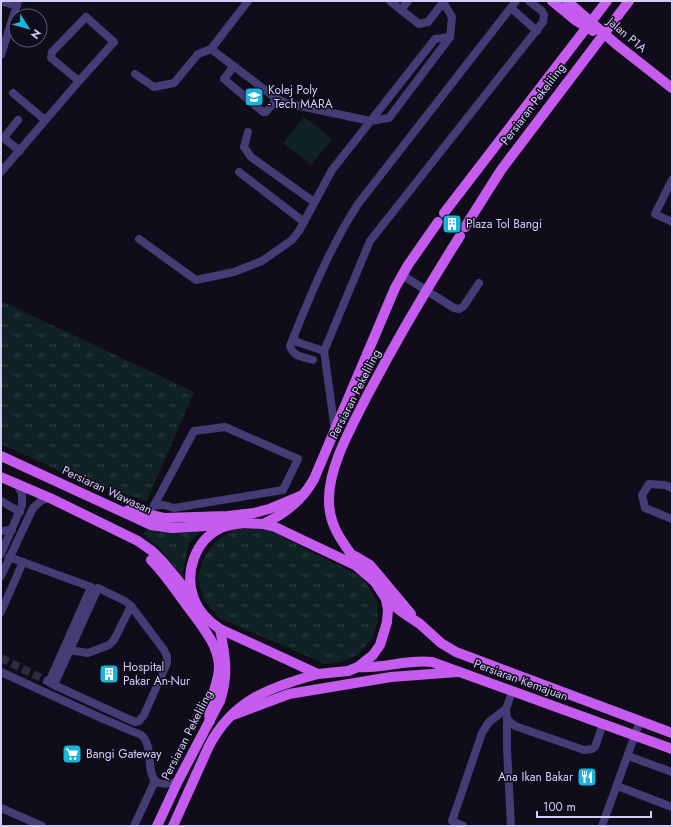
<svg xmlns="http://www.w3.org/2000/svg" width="673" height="827" font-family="Jost,sans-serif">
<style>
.grass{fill:url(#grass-tufts)}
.garden{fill:#102223}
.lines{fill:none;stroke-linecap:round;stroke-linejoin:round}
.minor-tunnel{stroke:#2e293c;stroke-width:8;stroke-dasharray:8 4;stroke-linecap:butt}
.minor{stroke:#433c75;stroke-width:8}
.major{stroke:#c65cef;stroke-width:10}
.labels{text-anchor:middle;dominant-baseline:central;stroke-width:3;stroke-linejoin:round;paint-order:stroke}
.street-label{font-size:12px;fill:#d5cbfa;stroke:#100c1a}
.poi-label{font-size:12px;fill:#d5cbfa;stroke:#100c1a;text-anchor:start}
</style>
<defs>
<pattern id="grass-tufts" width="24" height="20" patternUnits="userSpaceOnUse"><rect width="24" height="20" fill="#102223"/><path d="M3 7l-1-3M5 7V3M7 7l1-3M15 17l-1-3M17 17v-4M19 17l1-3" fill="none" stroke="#324144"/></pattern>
</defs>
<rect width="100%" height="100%" fill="#100c1a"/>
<!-- grass -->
<g class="grass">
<polygon points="1,301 194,392 147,501 84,482 1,444"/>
<polygon points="206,526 189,543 182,577 158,546 143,534 147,529 162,530"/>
<polygon points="250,528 266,529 362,577 377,601 378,622 372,638 359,654 341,662 325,664 219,618 204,600 198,579 202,560 215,542 232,530"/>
</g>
<!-- garden -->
<polygon class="garden" points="304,117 332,139 311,165 283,143"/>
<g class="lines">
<!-- minor-tunnel -->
<polyline class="minor-tunnel" points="1,658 47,681"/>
<!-- minor -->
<g class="minor">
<polyline points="1,1 17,6"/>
<polyline points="390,1 419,24 428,22 444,1"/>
<polyline points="511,8 537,31"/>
<polyline points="401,10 408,1"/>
<polyline points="211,49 277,99 286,103 370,121 389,118 450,37 452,17 443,2"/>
<polyline points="1,55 18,1"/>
<polyline points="234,66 224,79 263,112 266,112 277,99"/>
<polyline points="135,74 154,87 174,83 198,54 211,49 248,1"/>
<polyline points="13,93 45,120"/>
<polyline points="18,120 6,135 6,140 20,151"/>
<polyline points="248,132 244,147 251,157 314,202"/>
<polyline points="1,172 79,81 114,42 86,17 52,52 51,58 79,81"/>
<polyline points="239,172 304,222"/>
<polyline points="672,180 655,214 672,222"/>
<polyline points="139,239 196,280 234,272 262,261 292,240 299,231 332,170 435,39 450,37"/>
<polyline points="402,275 454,308 459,309 463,307 479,283"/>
<polyline points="294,338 297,342 324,351"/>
<path d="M313,360c-9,-3 -20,-3 -23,-14 19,-48 40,-99 68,-142l158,-203"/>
<polyline points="335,430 324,351 370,241 543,22 544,15 542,11 529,1"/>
<polyline points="672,488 665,485 649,484 642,495 645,508 672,519"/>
<polyline points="1,501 20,512"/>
<polyline points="149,515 194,431 225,427 298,459 283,490 174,508 164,505 154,505"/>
<polyline points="1,531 12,530"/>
<polyline points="1,554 22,505 22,494 17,484"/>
<polyline points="9,557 91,587 49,682 47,681"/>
<polyline points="1,576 33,508 42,500 50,498"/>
<polyline points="1,612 23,562"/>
<polyline points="69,650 88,653 109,645 114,640 131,606"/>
<path d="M1,672c33,15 67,31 100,46 10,4 19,8 28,12 4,2 9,3 12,5 18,13 -5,61 37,46"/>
<polyline points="49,682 54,685 135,722 139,721 144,715 167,663 167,656 164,650 131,606 125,601 98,588 54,685"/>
<polyline points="506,709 507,719 515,726 584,750 592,749 595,747 603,724"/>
<polyline points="507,719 507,748 511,826"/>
<polyline points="628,756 672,772"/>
<polyline points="617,786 672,807"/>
<polyline points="1,808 42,826"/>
<polyline points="134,826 155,781"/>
<polyline points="463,826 452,821 482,733 489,722 506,709 512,692"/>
<polyline points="602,826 640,721"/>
</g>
<!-- major -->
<g class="major">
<polyline points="552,1 575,20 593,31"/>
<polyline points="567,1 616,44 672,88"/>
<polyline points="444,213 607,1"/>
<polyline points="465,227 501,170 629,1"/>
<polyline points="1,456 151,525 172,528 225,525"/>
<polyline points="1,477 50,498 138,541 152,551 163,562 191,596"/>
<polyline points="128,510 164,518 228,516 254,513 269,509 300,496"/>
<path d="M244,523l19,1 12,3 80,38 20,17 11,17 2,11 -1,12 -7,23 -7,10 -15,12 -10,4 -30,3 -98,-45c-12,-8 -21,-17 -26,-30 -10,-26 1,-59 27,-71 7,-3 15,-4 23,-5z"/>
<path d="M263,524c22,-10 39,-23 51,-45l81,-191 13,-23 30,-43"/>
<polyline points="355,556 370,565 411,614"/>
<path d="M151,560c13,13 23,28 34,43 10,14 22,28 29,43 3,7 5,14 5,21 0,19 -13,34 -9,54"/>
<path d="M361,568c-15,-22 -32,-39 -32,-67 -1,-34 23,-75 38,-105 29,-55 60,-108 93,-160"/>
<polyline points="386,599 402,612 420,624 441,643 456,652 672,733"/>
<path d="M358,667c25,2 49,-8 74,-5l240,87"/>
<polyline points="233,715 289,694 391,677 458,672"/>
<path d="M157,826l21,-45 42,-80c9,-26 5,-46 0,-72"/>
<path d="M173,826l36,-80c24,-46 61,-59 109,-72"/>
</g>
</g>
<!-- icons -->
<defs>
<g id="university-square" transform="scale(1)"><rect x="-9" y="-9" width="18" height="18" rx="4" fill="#15b5dc" stroke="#100c1a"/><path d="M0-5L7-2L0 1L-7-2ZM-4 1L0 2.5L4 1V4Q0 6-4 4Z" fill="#fff"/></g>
<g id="building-square" transform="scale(1)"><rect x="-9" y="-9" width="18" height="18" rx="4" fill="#15b5dc" stroke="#100c1a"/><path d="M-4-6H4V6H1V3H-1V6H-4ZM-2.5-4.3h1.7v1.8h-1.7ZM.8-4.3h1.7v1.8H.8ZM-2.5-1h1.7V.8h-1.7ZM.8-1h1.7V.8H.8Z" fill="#fff"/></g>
<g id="supermarket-square" transform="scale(1)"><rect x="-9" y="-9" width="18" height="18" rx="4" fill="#15b5dc" stroke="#100c1a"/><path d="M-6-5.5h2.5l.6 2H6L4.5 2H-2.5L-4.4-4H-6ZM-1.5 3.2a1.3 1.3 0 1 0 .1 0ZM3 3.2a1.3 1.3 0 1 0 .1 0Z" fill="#fff"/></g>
<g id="restaurant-square" transform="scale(1)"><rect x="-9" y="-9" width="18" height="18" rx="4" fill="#15b5dc" stroke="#100c1a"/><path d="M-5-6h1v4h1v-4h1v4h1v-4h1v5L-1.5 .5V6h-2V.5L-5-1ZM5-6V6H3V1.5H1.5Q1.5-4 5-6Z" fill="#fff"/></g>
</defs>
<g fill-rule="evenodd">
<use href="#university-square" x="254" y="97"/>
<use href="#building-square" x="452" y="224"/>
<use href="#building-square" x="109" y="674"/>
<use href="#supermarket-square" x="72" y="754"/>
<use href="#restaurant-square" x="587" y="777"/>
</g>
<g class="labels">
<!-- street labels -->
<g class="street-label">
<text transform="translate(627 35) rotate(40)">Jalan P1A</text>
<text transform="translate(533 104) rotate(-53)">Persiaran Pekeliling</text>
<text transform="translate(355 394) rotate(-63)">Persiaran Pekeliling</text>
<text transform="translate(107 490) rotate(25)">Persiaran Wawasan</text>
<text transform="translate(521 680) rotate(20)">Persiaran Kemajuan</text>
<text transform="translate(187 735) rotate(-63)">Persiaran Pekeliling</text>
</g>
<!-- poi labels -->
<g class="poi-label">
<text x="268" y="90">Kolej Poly<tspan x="268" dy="14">- Tech MARA</tspan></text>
<text x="466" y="224">Plaza Tol Bangi</text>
<text x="123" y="667">Hospital<tspan x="123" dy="14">Pakar An-Nur</tspan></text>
<text x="86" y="754">Bangi Gateway</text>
<text x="573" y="777" text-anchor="end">Ana Ikan Bakar</text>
</g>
</g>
<!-- border -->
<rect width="673" height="827" fill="none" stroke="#d5cbfa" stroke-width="4"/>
<!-- north arrow -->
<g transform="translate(28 28) rotate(127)"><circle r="19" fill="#100c1a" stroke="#5f5874"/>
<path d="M0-3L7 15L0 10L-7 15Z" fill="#15b5dc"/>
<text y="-6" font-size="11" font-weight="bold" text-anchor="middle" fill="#d5cbfa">N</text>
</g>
<!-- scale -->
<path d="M537 811v6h114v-6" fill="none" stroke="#d5cbfa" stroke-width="2"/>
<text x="543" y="811" font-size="12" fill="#d5cbfa" stroke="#100c1a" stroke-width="3" paint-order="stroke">100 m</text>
</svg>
